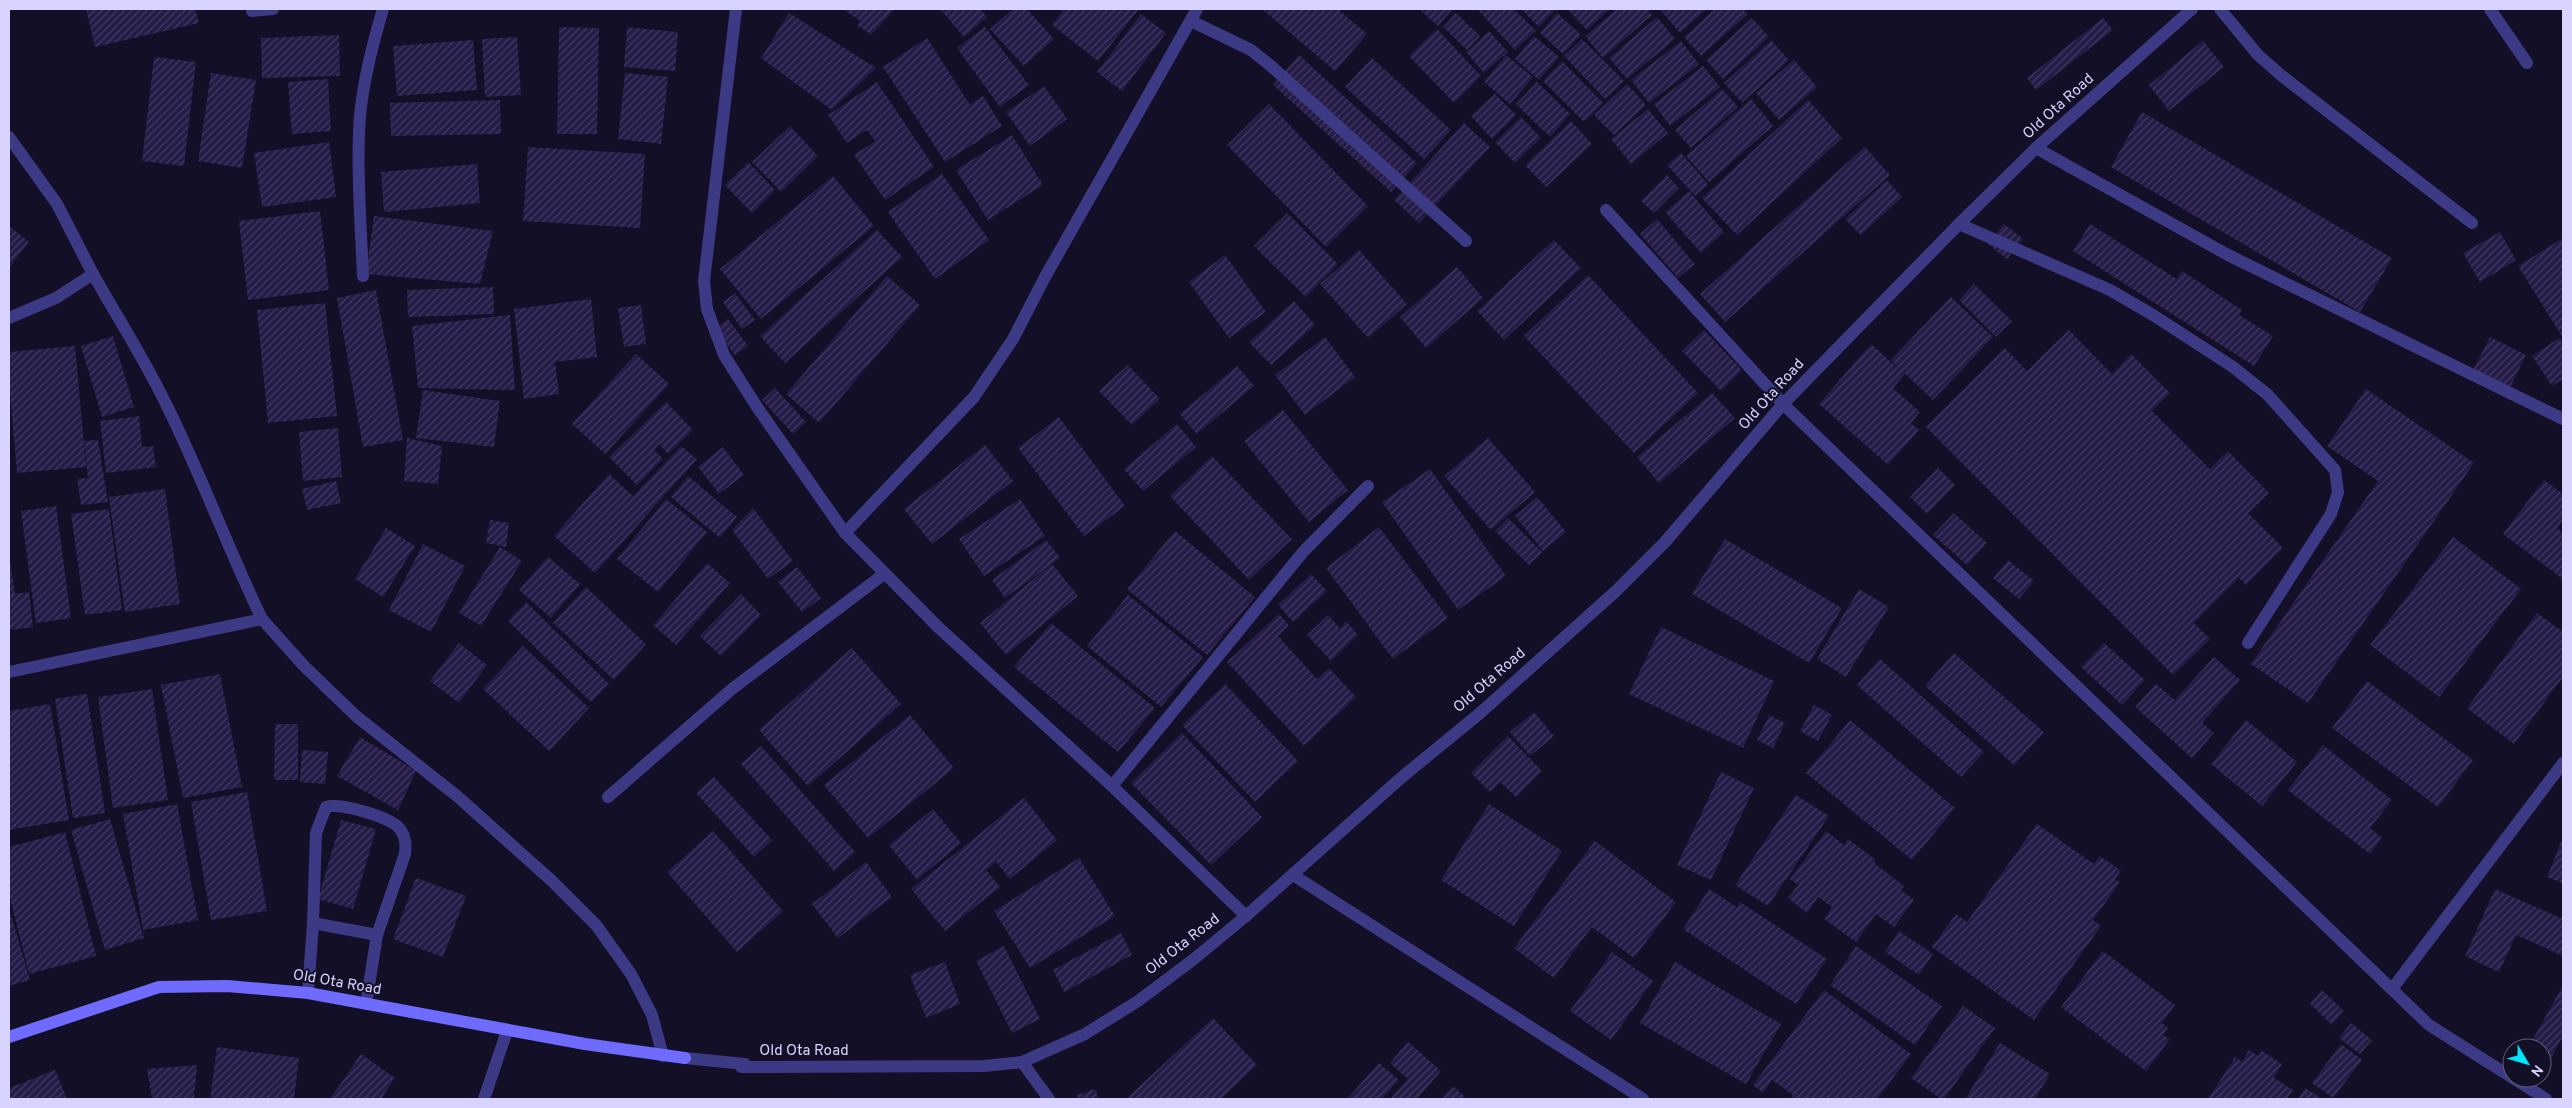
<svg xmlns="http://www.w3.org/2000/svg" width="2572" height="1108" font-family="Overpass,sans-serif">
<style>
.building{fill:url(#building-hatch)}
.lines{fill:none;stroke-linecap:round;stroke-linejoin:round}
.lane{stroke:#3d3a85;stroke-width:12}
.street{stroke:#3d3a85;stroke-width:12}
.secondary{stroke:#6f6bff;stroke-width:12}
.labels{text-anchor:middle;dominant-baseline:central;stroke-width:4;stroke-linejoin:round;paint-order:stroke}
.street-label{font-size:15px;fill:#d9d4ff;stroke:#130f26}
</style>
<defs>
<pattern id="building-hatch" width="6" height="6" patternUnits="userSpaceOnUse" patternTransform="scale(1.25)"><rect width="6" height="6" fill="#241b47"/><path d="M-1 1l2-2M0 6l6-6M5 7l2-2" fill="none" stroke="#433b63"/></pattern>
</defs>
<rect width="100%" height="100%" fill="#130f26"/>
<!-- building -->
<g class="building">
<polygon points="86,9 195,9 199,23 95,47"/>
<polygon points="843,9 895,9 871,35 857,25 860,21"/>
<polygon points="940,9 980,9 987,17 964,37"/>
<polygon points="1013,9 1027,9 1054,39 1024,66 990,29"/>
<polygon points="1064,9 1139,9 1098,61 1052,25"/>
<polygon points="1262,9 1338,9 1367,34 1335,71"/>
<polygon points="1422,9 1453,9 1438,26 1421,11"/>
<polygon points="1477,9 1514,9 1536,31 1515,50"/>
<polygon points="1521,9 1556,9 1539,27"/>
<polygon points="1567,9 1610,9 1587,30"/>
<polygon points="1617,9 1647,9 1652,15 1603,58 1585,36"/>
<polygon points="1664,9 1707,9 1680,33 1661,11"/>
<polygon points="1715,9 1743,9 1748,14 1701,56 1684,37"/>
<polygon points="789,13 876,68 832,110 761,58"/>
<polygon points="1456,13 1480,36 1467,50 1443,27"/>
<polygon points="1557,13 1581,35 1563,54 1540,33"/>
<polygon points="1141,14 1166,33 1122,91 1097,72"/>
<polygon points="1657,17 1675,39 1627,79 1609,58"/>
<polygon points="1752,18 1769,37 1723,79 1706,60"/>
<polygon points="2103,18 2113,30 2036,90 2027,78"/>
<polygon points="559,27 599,28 597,134 557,134"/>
<polygon points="627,27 678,32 675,71 624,67"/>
<polygon points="985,27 1029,85 1000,107 957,48"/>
<polygon points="1437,29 1481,76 1454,103 1409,56"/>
<polygon points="1489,31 1508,52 1484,73 1466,52"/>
<polygon points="339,35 340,76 262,78 261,38"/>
<polygon points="1534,36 1559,57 1539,80 1515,59"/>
<polygon points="517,37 521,95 485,97 482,39"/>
<polygon points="927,38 970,105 983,96 1002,126 945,162 883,67"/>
<polygon points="1582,39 1624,81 1605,99 1564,56"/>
<polygon points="473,40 477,90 397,96 393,46"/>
<polygon points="1771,40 1789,60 1742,103 1724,83"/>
<polygon points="1681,41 1699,64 1649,103 1631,80"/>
<polygon points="2203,41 2224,67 2169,111 2149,85"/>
<polygon points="1299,55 1417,163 1391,192 1273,85"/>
<polygon points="1506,55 1533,77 1510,104 1484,82"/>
<polygon points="154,57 196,62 184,166 142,161"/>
<polygon points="1372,58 1451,130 1424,159 1345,87"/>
<polygon points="1794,60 1817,87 1779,120 1756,93"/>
<polygon points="1562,61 1603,103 1584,122 1543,81"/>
<polygon points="1703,66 1720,87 1670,126 1654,104"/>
<polygon points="211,73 256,80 242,168 198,161"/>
<polygon points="625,73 668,77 661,144 618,139"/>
<polygon points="328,79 331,131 292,134 288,82"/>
<polygon points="877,82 934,167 885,200 854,155 875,141 867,130 847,143 828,115"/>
<polygon points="1537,82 1570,114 1550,137 1516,104"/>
<polygon points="1627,84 1646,105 1614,135 1594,115"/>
<polygon points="1044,86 1067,119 1030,146 1006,112"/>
<polygon points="1722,89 1738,107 1691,148 1675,130"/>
<polygon points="1495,94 1516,115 1492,139 1471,116"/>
<polygon points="1751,99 1773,126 1709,182 1686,156"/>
<polygon points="500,100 501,134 391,136 390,103"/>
<polygon points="1808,100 1842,138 1737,235 1702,198"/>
<polygon points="1269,104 1368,206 1326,247 1227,145"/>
<polygon points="1648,109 1668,133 1631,164 1611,139"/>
<polygon points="2142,112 2392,258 2360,312 2111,167"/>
<polygon points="1521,117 1541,138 1515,163 1495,142"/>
<polygon points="1571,121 1592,144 1546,187 1525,165"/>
<polygon points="1464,123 1490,147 1419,223 1394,200"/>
<polygon points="790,126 818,156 781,192 752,162"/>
<polygon points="1012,135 1043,185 988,220 956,170"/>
<polygon points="329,142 336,197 262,207 254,153"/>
<polygon points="528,147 645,154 640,228 523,221"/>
<polygon points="1865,147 1890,175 1725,322 1700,294"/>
<polygon points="1681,153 1708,184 1695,196 1667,165"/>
<polygon points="748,162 775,190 752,213 725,185"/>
<polygon points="477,164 480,203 384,212 381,172"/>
<polygon points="942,174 989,240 935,279 888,212"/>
<polygon points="1667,175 1679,188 1654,213 1641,201"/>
<polygon points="833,176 874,226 761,319 720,269"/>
<polygon points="1887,180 1902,197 1861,235 1845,219"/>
<polygon points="1689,191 1724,232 1701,253 1665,212"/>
<polygon points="320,211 329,290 248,300 239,221"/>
<polygon points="1287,213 1338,264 1306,297 1254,246"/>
<polygon points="374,216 493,231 480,284 366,274"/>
<polygon points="1657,219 1695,264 1678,278 1640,234"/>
<polygon points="2004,224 2023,239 2007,259 1988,244"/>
<polygon points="2090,224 2177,279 2182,271 2242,310 2239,315 2273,336 2254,366 2073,251"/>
<polygon points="9,226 29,242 9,268"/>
<polygon points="877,230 902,257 785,363 760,336"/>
<polygon points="2500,232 2516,260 2480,282 2463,253"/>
<polygon points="2563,238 2563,338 2518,266"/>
<polygon points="1554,240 1581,268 1504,340 1477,311"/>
<polygon points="1359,250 1407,304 1368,338 1320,284"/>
<polygon points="1225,255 1266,312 1229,338 1189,282"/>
<polygon points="1457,267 1483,298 1426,348 1400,317"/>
<polygon points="1588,275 1698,393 1634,453 1524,336"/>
<polygon points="887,276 920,305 819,423 786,394"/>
<polygon points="1974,284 2012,321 1996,337 1959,300"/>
<polygon points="493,287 494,314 408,317 407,290"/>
<polygon points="376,290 403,440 363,447 337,298"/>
<polygon points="735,293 755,320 742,329 723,302"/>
<polygon points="1951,297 1993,337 1933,400 1905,374 1893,388 1920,412 1911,423 1919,430 1888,465 1819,404 1871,344 1900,370 1891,360"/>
<polygon points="591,299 597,357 555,362 559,394 524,399 514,309"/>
<polygon points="1294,301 1315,325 1271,365 1249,342"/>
<polygon points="325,303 337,416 268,423 257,310"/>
<polygon points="641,305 646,344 624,347 618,308"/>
<polygon points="510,315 515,390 418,388 412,326"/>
<polygon points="728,319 748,346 735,355 715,328"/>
<polygon points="1704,330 1742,370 1721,391 1682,351"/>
<polygon points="2069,330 2112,374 2131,354 2170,393 2152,411 2210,469 2228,451 2269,493 2248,513 2283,548 2246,585 2239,578 2194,623 2210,639 2173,675 1926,427 2005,348 2027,371"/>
<polygon points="113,336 134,407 102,417 81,346"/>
<polygon points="1325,337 1355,377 1305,415 1275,375"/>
<polygon points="2490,337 2526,355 2509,390 2472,372"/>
<polygon points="2559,338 2563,344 2563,379 2552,386 2532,356"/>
<polygon points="75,346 86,467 17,473 9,382 9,352"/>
<polygon points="636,354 669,384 605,454 572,424"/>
<polygon points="1128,365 1160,399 1132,425 1099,391"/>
<polygon points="1237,366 1254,386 1197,434 1180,414"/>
<polygon points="775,388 806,422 793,434 762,400"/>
<polygon points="2366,389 2474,463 2308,703 2251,664 2378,481 2327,446"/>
<polygon points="423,390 500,401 494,447 416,438"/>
<polygon points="1712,393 1735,418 1659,483 1637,457"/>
<polygon points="666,402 693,430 668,454 659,444 654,450 663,459 637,485 609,457"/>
<polygon points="1283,410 1348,490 1309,522 1244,441"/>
<polygon points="139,416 142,447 153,446 156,467 106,473 100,421"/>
<polygon points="1059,417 1125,506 1084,536 1018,448"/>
<polygon points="1177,424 1196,447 1143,491 1124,469"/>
<polygon points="338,428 342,477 303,481 299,432"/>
<polygon points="407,438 442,446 438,484 404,481"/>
<polygon points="1488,438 1535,492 1491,530 1444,476"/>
<polygon points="98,440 108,502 81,505 77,479 88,478 84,441"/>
<polygon points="985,445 1013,481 932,544 904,509"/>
<polygon points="681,446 697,459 595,573 554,536 609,474 633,496"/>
<polygon points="723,447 744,475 719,494 698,467"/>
<polygon points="1212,456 1292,539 1249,580 1170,496"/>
<polygon points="1938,468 1955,485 1927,514 1910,497"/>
<polygon points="1430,469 1506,576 1458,610 1382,502"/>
<polygon points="688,476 737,517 720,538 671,497"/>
<polygon points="2544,480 2563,494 2563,520 2557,528 2563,533 2563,579 2503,534"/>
<polygon points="336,481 341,503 307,510 302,489"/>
<polygon points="165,489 180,604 125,612 109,497"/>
<polygon points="1537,497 1566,532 1543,551 1515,516"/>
<polygon points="666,499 707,532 658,592 617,559"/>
<polygon points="1020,499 1045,536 984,576 959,539"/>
<polygon points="56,506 71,618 36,623 21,511"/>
<polygon points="753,508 793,561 768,579 732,530"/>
<polygon points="109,509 122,610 85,615 71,514"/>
<polygon points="1954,513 1987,543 1967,565 1933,535"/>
<polygon points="1508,518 1542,552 1529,565 1495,531"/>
<polygon points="490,520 509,523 506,547 486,543"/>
<polygon points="1379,527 1448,618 1393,659 1326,568"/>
<polygon points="386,528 415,546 383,597 355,579"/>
<polygon points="1175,531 1255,597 1207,655 1127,589"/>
<polygon points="2453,537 2521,589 2439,697 2370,645"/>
<polygon points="1725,539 1842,608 1809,663 1692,594"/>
<polygon points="1046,540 1060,558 1005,598 992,580"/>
<polygon points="423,544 465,566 431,632 389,610"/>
<polygon points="500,547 522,561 481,626 459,613"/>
<polygon points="9,555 15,594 29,592 33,627 9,630"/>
<polygon points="548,557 580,584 551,618 519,590"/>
<polygon points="2008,560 2034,581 2019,599 1993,578"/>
<polygon points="707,563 730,583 676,645 653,625"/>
<polygon points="1052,564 1078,596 1006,655 980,623"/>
<polygon points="797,567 821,598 802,612 778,582"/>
<polygon points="1311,574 1327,591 1293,622 1278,605"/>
<polygon points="586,587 646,644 614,680 553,623"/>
<polygon points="1859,589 1889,607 1846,677 1817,659"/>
<polygon points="741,594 761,615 721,656 700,636"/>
<polygon points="1128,595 1203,657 1161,707 1087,646"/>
<polygon points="526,602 609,684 591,702 508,621"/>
<polygon points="2537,613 2563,632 2563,677 2514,744 2467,708"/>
<polygon points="1279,614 1289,625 1278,636 1317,679 1329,668 1356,697 1304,746 1227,662"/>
<polygon points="1328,615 1340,628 1346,621 1358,635 1331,661 1307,635"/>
<polygon points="1051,623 1155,708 1118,752 1014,667"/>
<polygon points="1661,627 1774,681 1743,748 1629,694"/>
<polygon points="459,643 487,665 459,703 430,681"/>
<polygon points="2104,643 2145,680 2122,705 2081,667"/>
<polygon points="523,646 589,708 549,751 483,689"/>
<polygon points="852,648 901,704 808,786 759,730"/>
<polygon points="1954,653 2044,732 2014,765 1925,686"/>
<polygon points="2214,657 2240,680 2202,723 2214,733 2192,758 2135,707 2156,684 2175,700"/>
<polygon points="1880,659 1984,752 1961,777 1857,685"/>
<polygon points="220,674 242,787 183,798 161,685"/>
<polygon points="2367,681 2473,760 2438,807 2332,728"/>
<polygon points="1225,684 1298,761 1255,802 1182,725"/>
<polygon points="152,689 168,800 113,808 98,697"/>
<polygon points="87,694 105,813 73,818 55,699"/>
<polygon points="50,704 69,820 9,830 9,711"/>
<polygon points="1814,705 1832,715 1818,741 1800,731"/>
<polygon points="1534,712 1554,736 1530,756 1510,732"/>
<polygon points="910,715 954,768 868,838 824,785"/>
<polygon points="1769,715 1785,723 1773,748 1757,740"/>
<polygon points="1850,720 1955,808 1912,860 1806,773"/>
<polygon points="2246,720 2297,762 2262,806 2211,764"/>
<polygon points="275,724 298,724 298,780 274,780"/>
<polygon points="1182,733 1262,817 1211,865 1131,783"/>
<polygon points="1508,736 1542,771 1516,797 1500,782 1490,792 1471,773"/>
<polygon points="360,737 416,771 398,810 337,776"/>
<polygon points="2323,745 2392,800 2370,828 2382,838 2370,854 2288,790"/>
<polygon points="761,746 855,852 834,871 741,764"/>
<polygon points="302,750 328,752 325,784 300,782"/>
<polygon points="1721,772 1754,788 1711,880 1677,865"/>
<polygon points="714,777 772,840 754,857 696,793"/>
<polygon points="247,792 267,911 211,920 191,802"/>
<polygon points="1796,795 1829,816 1768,906 1735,885"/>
<polygon points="1024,798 1057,840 1010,879 996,862 986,870 1000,887 945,931 911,889"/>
<polygon points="177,804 198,920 143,930 123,814"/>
<polygon points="1489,804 1562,851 1514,926 1441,880"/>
<polygon points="933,809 961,843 917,880 889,845"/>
<polygon points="110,819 144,938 105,950 71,830"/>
<polygon points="341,820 376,829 353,909 318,899"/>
<polygon points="2037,824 2094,864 2100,856 2121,871 2115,879 2120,882 2093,920 2101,926 2034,1020 1932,947 1956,914 1967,922"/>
<polygon points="713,831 783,911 737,952 667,872"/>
<polygon points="1826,831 1844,845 1848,839 1876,860 1874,863 1904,886 1901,890 1914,900 1894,927 1876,914 1856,942 1824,919 1832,907 1818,897 1807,913 1788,898 1798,885 1790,879"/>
<polygon points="65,832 96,956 29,974 9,894 9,847"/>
<polygon points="2563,837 2563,883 2547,877"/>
<polygon points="1595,841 1676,902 1634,958 1592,927 1554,978 1514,948"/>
<polygon points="1079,858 1115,916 1030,968 994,911"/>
<polygon points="866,862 892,897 838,938 812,904"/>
<polygon points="416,878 466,896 443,957 393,939"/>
<polygon points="1709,889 1737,907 1740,902 1827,959 1796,1004 1683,929"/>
<polygon points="2495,889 2563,919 2563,956 2516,935 2499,972 2465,956"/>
<polygon points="9,908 30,980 9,986"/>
<polygon points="1899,931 1933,954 1919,975 1885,952"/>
<polygon points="1121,933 1132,955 1064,992 1053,970"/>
<polygon points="1004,946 1040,1019 1012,1033 976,961"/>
<polygon points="1856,946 1942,1006 1915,1045 1830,985"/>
<polygon points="2103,951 2175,1005 2162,1023 2168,1028 2163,1035 2170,1039 2146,1071 2061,1007"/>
<polygon points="1612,952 1653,981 1611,1040 1570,1011"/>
<polygon points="945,962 960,1004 926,1018 910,975"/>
<polygon points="1675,962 1781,1024 1746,1084 1640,1023"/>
<polygon points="2563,985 2563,1036 2544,1071 2542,1069 2542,1048 2528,1048"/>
<polygon points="1824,990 1911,1054 1877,1099 1790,1099 1793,1095 1772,1080 1763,1093 1753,1085"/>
<polygon points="2322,990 2344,1011 2332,1025 2310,1004"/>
<polygon points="1963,1006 1995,1028 1944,1099 1941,1099 1911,1078"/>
<polygon points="1213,1018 1257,1065 1221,1099 1126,1099"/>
<polygon points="2351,1023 2372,1040 2360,1054 2339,1038"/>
<polygon points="1408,1042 1441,1071 1417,1099 1390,1099 1408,1079 1390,1063"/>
<polygon points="2000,1043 2050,1074 2035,1099 1965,1099"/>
<polygon points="2341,1044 2362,1060 2333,1098 2312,1083"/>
<polygon points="217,1047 299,1058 294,1099 210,1099"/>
<polygon points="2249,1050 2258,1056 2262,1051 2282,1064 2274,1078 2293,1090 2287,1099 2208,1099 2235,1057 2242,1062"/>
<polygon points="361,1054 395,1078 381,1099 330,1099"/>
<polygon points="1379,1063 1399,1080 1382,1099 1347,1099"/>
<polygon points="197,1065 194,1099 152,1099 147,1069"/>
<polygon points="55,1070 67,1099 9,1099 9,1088"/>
<polygon points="1453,1086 1467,1099 1441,1099"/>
<polygon points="2305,1088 2323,1099 2298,1099"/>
<polygon points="1095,1089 1099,1099 1078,1099 1077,1095"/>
</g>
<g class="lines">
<!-- lane -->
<g class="lane">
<polyline points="2220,9 2258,55 2282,76 2472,223"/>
<polyline points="2490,9 2527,63"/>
<polyline points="1191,21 1251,50 1271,66 1466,241"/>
<polyline points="1959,224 2110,290 2153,315 2233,367 2268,395 2335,470 2338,492 2331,514 2248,643"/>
<polyline points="608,797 732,689 884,574"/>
<polyline points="313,923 377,935"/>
<path d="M308,993l5,-70 3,-90 10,-26c13,-5 64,10 73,21 7,8 7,16 6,26l-28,81 -11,69"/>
</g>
<!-- street -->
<g class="street">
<polyline points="736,9 704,281 707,309 724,355 757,407 845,533 938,627 1112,786 1246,916"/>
<polyline points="252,11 273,9"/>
<polyline points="9,137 57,204 93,274 56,298 9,318"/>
<polyline points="2036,148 2228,255 2563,419"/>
<polyline points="1606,210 1783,404 2429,1025 2546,1099"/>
<path d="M363,276c-2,-48 -6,-96 -4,-144 1,-40 13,-86 24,-123"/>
<polyline points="845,533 974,397 1013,339 1045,277 1197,9"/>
<polyline points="262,619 304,666 356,716 457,796 552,881 596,925 631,974 652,1015 663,1056"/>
<path d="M9,672l253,-53c-35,-72 -62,-148 -98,-219 -21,-43 -48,-85 -71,-126"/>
<polyline points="1112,786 1303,552 1368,486"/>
<polyline points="1293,875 1643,1099"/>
<polyline points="2392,989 2563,763"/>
<polyline points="685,1058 745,1064 741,1067 984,1066 1022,1062 1085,1034 1138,1001 1194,959 1246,916 1402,777 1479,714 1616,591 1665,542 1783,404 1959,224 2036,148 2192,9"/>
<polyline points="1022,1062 1049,1099"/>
<polyline points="484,1099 507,1031"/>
</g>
<!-- secondary -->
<polyline class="secondary" points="9,1037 159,987 227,986 308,993 585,1044 685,1058"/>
</g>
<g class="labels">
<!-- street labels -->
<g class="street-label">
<text transform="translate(2059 107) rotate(-42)">Old Ota Road</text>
<text transform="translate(1772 395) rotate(-48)">Old Ota Road</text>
<text transform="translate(1490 681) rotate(-41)">Old Ota Road</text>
<text transform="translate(1183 945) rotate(-38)">Old Ota Road</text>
<text transform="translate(337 983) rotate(10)">Old Ota Road</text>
<text x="804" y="1051">Old Ota Road</text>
</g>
</g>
<!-- border -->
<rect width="2572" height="1108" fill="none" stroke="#d9d4ff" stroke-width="20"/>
<!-- north arrow -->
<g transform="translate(2527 1063) rotate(128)"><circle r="24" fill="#130f26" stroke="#625e7d"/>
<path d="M0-4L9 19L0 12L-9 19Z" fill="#00e5ff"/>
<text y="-8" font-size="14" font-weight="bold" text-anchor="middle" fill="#d9d4ff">N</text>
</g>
</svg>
